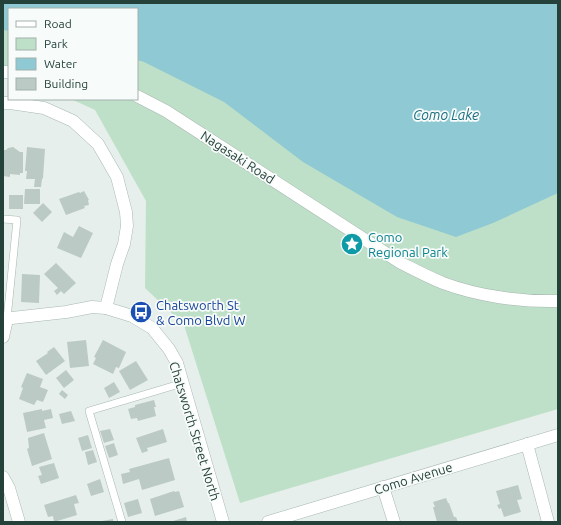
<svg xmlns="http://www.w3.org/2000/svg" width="561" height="525" font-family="Ubuntu,sans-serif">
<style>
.green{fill:#bfe0c8}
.water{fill:#8ec9d4}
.building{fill:#bbcac4}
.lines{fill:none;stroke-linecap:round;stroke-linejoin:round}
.service-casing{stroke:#a8b8b2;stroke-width:8}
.minor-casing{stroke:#a8b8b2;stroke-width:13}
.tertiary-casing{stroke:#a8b8b2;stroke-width:13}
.service{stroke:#fff;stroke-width:7}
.minor{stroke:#fff;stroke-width:12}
.tertiary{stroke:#fff;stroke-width:12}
.labels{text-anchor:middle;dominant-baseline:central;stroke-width:3.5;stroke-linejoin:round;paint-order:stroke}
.street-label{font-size:13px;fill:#24423a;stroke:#f7fbf9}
.culture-label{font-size:13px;fill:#0d838f;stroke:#f7fbf9;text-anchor:start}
.transit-label{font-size:13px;fill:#164399;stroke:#f7fbf9;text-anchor:start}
.water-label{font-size:14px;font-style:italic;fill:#1c6f80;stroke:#f7fbf9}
</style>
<rect width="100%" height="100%" fill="#e6efeb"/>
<!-- green -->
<polygon class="green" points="3,3 558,3 558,409 240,503 184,325 145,288 146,201 95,110 71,99 137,99 137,9 9,9 9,71 3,69"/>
<!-- water -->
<polygon class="water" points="3,3 558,3 558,193 493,223 456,237 397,217 303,162 224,102 144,62 137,60 137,9 9,9 9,31 3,30"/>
<!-- building -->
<g class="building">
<polygon points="13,147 20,152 23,152 23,173 20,173 20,175 10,174 10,177 3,176 3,150 6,150 8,148"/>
<polygon points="27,147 45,149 43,178 42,179 41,187 34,187 35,179 26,179 27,171 25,171"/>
<polygon points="25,189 40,189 40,204 24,204"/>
<polygon points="84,191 89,200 88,200 89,205 84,206 85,208 66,215 59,199 79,192 80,193"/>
<rect x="9" y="195" width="14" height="14"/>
<polygon points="43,203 52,212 42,222 33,213"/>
<polygon points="79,226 93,233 81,258 57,248 64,232 73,237"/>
<polygon points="56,263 76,283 64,294 61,291 57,295 54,291 58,288 44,274"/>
<polygon points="22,274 40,275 39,303 21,302"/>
<polygon points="86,340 89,366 70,368 67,342"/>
<polygon points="103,340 126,352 119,368 116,367 113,374 93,364 96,358 94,357"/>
<polygon points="54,347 65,361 46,375 36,361 48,353 47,352"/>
<polygon points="136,361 148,380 130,390 119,371"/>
<polygon points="66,370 74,380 64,388 56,378"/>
<polygon points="27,373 43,379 40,387 48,390 43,402 37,400 34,405 19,399 23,388 21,387"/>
<polygon points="114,382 120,392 109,398 104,388"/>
<polygon points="62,390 68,395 65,399 59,394"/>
<polygon points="154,400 156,407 154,407 156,416 138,421 137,418 131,419 128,409 135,407 135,405"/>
<polygon points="42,409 42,411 51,409 53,418 44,420 46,428 27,432 23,413"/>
<polygon points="71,411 75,421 62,424 59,414"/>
<polygon points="110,429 114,440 104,443 100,431"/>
<polygon points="163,429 167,442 147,448 148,451 142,453 136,438"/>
<polygon points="44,433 52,459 32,466 27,449 29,448 28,438"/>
<polygon points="88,435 92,448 82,451 78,438"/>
<polygon points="114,443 118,455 109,458 105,446"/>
<polygon points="93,450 97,462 88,465 85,452"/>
<polygon points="169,458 175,480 142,490 139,479 123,484 121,474 130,472 129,469"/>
<polygon points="54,463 59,478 41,484 38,476 42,475 39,467"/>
<polygon points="100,479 104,492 91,496 87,484"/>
<polygon points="518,485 522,499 517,500 521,512 504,517 501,508 499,509 497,505 500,504 496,491"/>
<polygon points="174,491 175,492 179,491 184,507 155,516 150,499"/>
<polygon points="76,495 79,503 74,504 77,515 54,522 53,516 48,517 44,505"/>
<polygon points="446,498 448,503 449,503 454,517 456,517 458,522 437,522 433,507 435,507 433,502"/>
<polygon points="138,499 142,513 128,517 124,503"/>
<polygon points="186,517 187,522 170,522"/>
<polygon points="113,519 113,522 102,522 102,521"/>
</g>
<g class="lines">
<!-- service casing -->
<g class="service-casing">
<g id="service">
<polyline points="3,219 17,220 7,319"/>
<polyline points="122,522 89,411 183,383"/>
</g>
</g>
<!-- minor casing -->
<g class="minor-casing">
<g id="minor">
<polyline points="3,103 10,103 44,108 73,121 98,144 117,177 126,212 127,226 124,244 117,264 106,308"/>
<polyline points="3,337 7,319"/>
<polyline points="527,444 548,522"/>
<polyline points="3,477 9,488 19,522"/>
<polyline points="383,487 394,522"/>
<polyline points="268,522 558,435"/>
</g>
</g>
<!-- tertiary casing -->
<g class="tertiary-casing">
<g id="tertiary">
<polyline points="3,72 9,72"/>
<path d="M137,96l29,15 235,152c14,7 27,14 42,20 35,13 77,19 115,18"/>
<polyline points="3,319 66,312 92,307 106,308 132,316 152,328 169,349 177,363 223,522"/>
</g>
</g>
<!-- service -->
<use href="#service" class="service"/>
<!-- minor -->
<use href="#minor" class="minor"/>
<!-- tertiary -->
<use href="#tertiary" class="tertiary"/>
</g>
<!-- icons -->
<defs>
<g id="sight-disc" transform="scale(1.15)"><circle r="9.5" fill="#0f9aa8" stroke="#f7fbf9"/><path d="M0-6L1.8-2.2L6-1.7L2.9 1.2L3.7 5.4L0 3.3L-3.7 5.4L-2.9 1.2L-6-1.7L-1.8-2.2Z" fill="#fff"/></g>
<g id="bus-disc" transform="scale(1.15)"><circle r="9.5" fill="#1a4fb4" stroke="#f7fbf9"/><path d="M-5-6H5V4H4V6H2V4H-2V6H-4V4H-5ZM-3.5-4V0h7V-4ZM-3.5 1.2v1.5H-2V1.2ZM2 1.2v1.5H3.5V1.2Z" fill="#fff"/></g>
</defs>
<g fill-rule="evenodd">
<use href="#sight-disc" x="352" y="244"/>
<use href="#bus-disc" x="141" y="312"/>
</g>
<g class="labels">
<!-- street labels -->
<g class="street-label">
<text transform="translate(238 157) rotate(33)">Nagasaki Road</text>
<text transform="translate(195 431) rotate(73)">Chatsworth Street North</text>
<text transform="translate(413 478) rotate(-17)">Como Avenue</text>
</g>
<!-- culture labels -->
<g class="culture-label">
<text x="368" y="237">Como<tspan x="368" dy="15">Regional Park</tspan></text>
</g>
<!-- transit labels -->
<g class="transit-label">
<text x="156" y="305">Chatsworth St<tspan x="156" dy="15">&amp; Como Blvd W</tspan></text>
</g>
<!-- water labels -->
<g class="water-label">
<text x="446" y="115">Como Lake</text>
</g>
</g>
<!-- border -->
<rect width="561" height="525" fill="none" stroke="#24423a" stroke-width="8"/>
<!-- legend -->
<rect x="8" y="8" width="130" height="92" fill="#f7fbf9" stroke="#a3b1ad"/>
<rect x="16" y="21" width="20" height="6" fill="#ffffff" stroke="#a3b1ad"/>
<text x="44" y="28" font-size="12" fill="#24423a">Road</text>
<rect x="16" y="38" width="20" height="12" fill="#bfe0c8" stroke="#a3b1ad"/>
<text x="44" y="48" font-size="12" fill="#24423a">Park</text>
<rect x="16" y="58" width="20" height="12" fill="#8ec9d4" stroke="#a3b1ad"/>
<text x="44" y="68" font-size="12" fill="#24423a">Water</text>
<rect x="16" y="78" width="20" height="12" fill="#bbcac4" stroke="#a3b1ad"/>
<text x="44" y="88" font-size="12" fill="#24423a">Building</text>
</svg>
